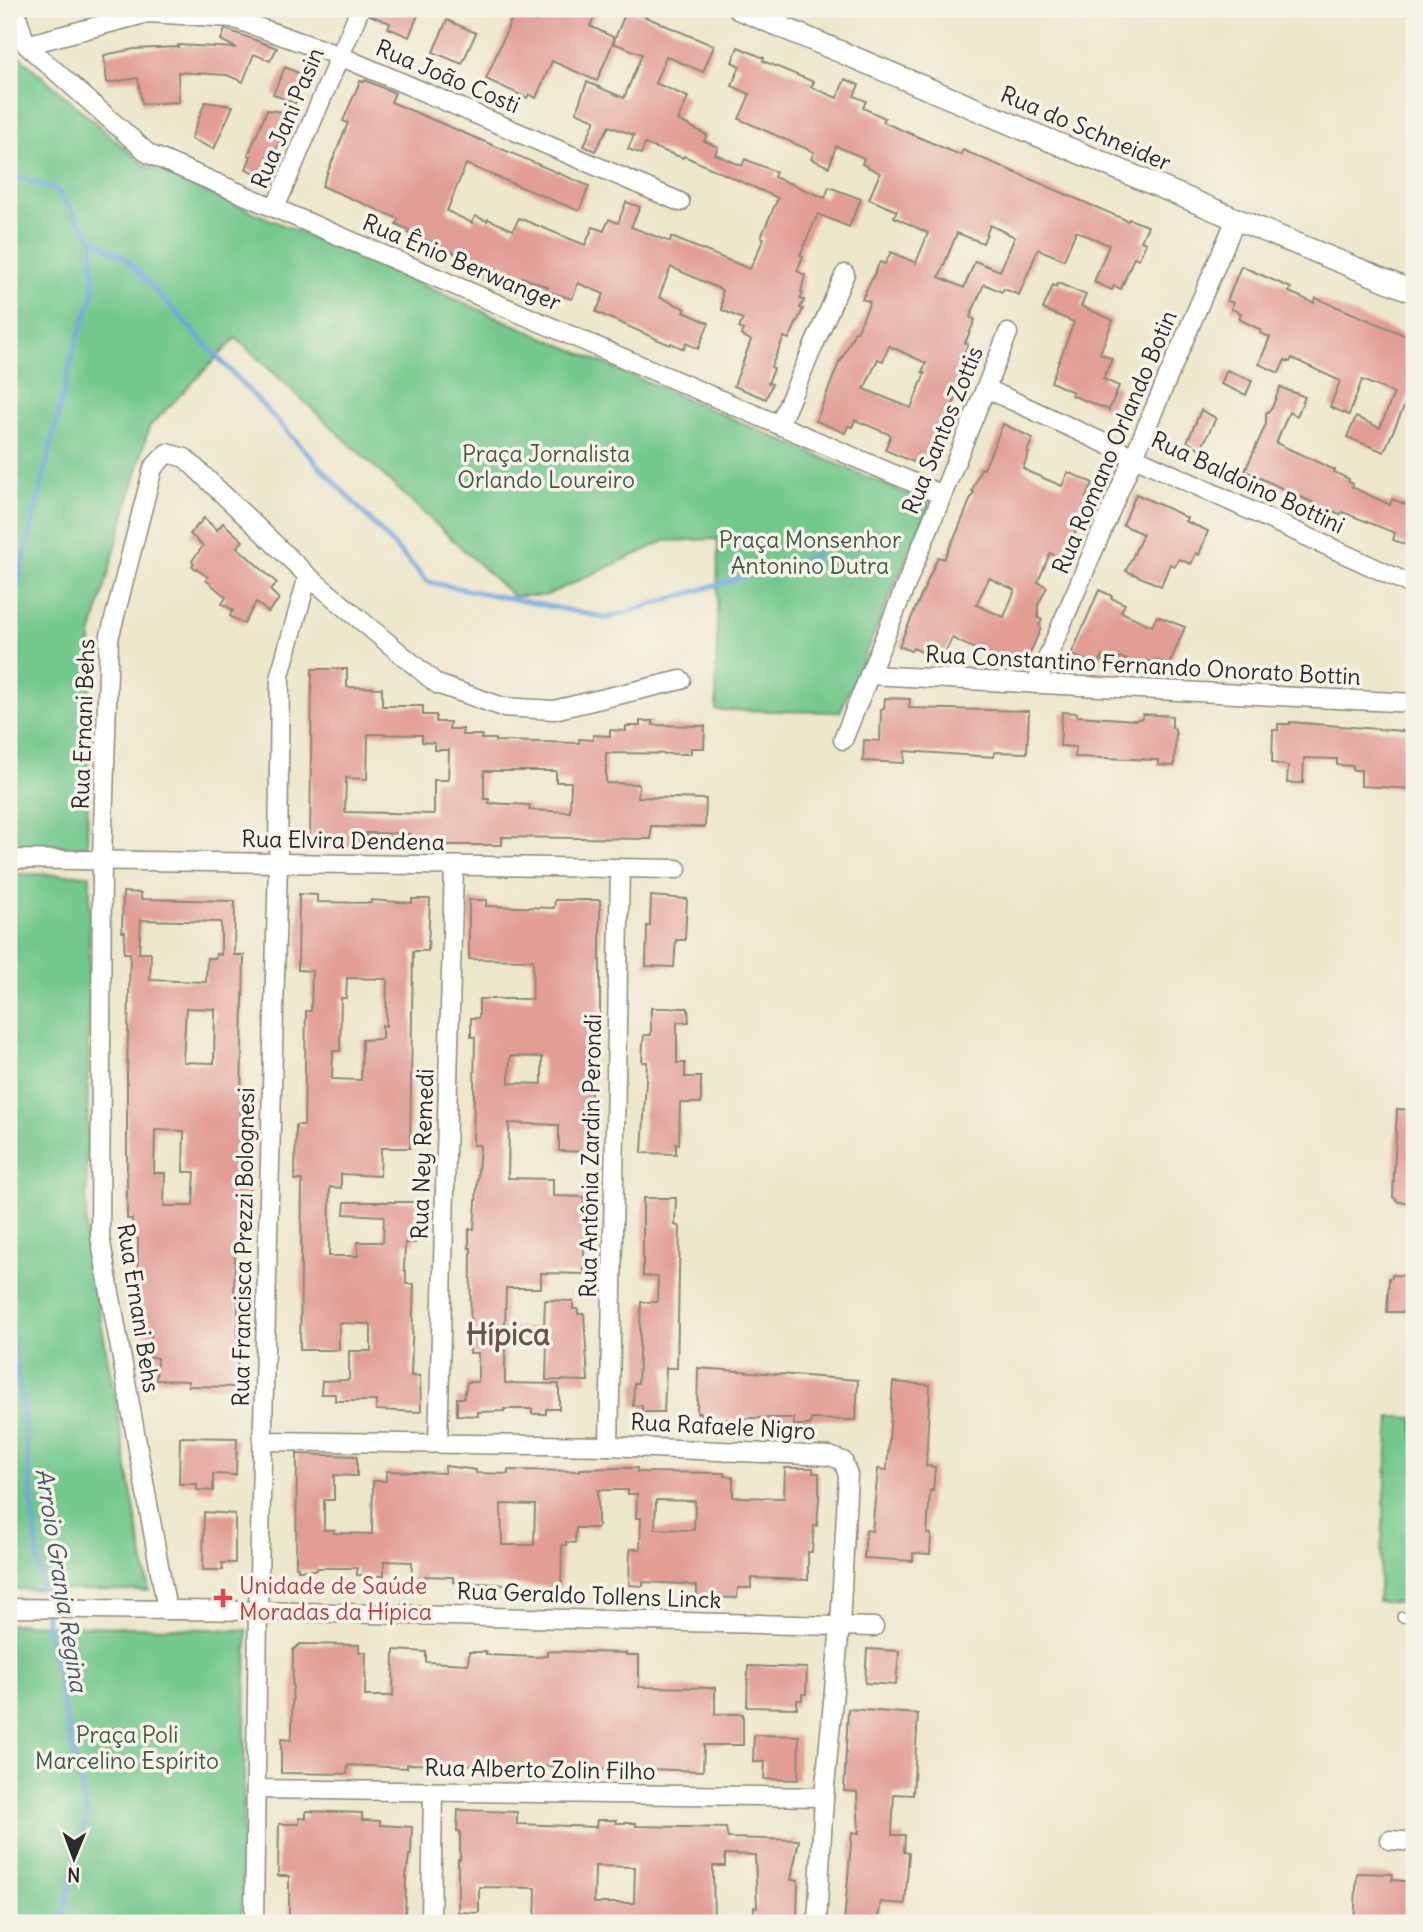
<svg xmlns="http://www.w3.org/2000/svg" width="1423" height="1932" font-family="Delius,sans-serif">
<style>
.green{fill:#73c88c;stroke:#4f7a5c;stroke-width:2}
.lines{fill:none;stroke-linecap:round;stroke-linejoin:round}
.stream{stroke:#6fa5dc;stroke-width:5}
.building{fill:#e29d95;fill-rule:evenodd}
.service-casing{stroke:#8c897b;stroke-width:12}
.minor-casing{stroke:#8c897b;stroke-width:21}
.tertiary-casing{stroke:#8c897b;stroke-width:24}
.service{stroke:#fff;stroke-width:9}
.minor{stroke:#fff;stroke-width:18}
.tertiary{stroke:#fff;stroke-width:21}
.health-dot{fill:#e0444e;stroke:#f7f3e8;stroke-width:2.5}
.labels{text-anchor:middle;dominant-baseline:central;stroke-width:7;stroke-linejoin:round;paint-order:stroke}
.street-label{font-size:23px;fill:#2b2b2b;stroke:#f7f3e8}
.park-label{font-size:23px;fill:#415a48;stroke:#f7f3e8}
.health-label{font-size:23px;fill:#be3a42;stroke:#f7f3e8;text-anchor:start}
.water-label{font-size:24px;font-style:italic;fill:#435669;stroke:#f7f3e8}
.district-label{font-size:30px;font-weight:bold;fill:#6b5350;stroke:#f7f3e8}
</style>
<rect width="100%" height="100%" fill="#f7f3e8"/>
<filter id="ink" filterUnits="userSpaceOnUse"><feTurbulence type="fractalNoise" baseFrequency=".0143" numOctaves="2"/><feDisplacementMap in="SourceGraphic" scale="14" xChannelSelector="R" yChannelSelector="G"/><feConvolveMatrix kernelMatrix="1 2 1 2 8 2 1 2 1" color-interpolation-filters="sRGB"/></filter>
<filter id="wash" filterUnits="userSpaceOnUse"><feTurbulence type="fractalNoise" baseFrequency=".00686" numOctaves="4" result="noise"/><feDisplacementMap in="SourceGraphic" scale="28" xChannelSelector="R" yChannelSelector="G"/><feGaussianBlur stdDeviation="1.57" result="paint"/><feColorMatrix in="noise" values="0 0 0 0 0 0 0 0 0 0 0 0 0 0 0 0 0 1.4 0 .05"/><feComposite in="paint" operator="in"/></filter>
<g filter="url(#wash)">
<rect width="100%" height="100%" fill="#ede7cb"/>
<!-- green -->
<g class="green">
<polygon points="9,33 14,52 144,165 930,504 840,712 716,710 718,539 665,541 545,596 513,596 236,338 149,427 91,636 87,847 9,845"/>
<polygon points="9,874 90,875 86,1237 149,1591 9,1589"/>
<polygon points="1390,1417 1414,1418 1414,1604 1378,1601"/>
<polygon points="9,1624 247,1630 241,1923 9,1923"/>
</g>
<g class="lines">
<!-- stream -->
<g class="stream">
<polyline points="9,170 19,177 56,190 92,238 94,293 75,345 12,608 9,648"/>
<polyline points="92,238 125,258 428,582 607,618 816,555"/>
<polyline points="9,1322 22,1399 38,1562 49,1639 87,1815 61,1923"/>
</g>
</g>
<g id="blocks">
<!-- building -->
<g class="building">
<polygon points="371,9 405,9 418,15 409,37 388,28 390,23 370,15"/>
<polygon points="541,9 598,9 590,26 615,38 597,81 552,61 536,98 529,94 527,98 486,79 515,11 536,21"/>
<polygon points="627,9 714,46 703,72 666,56 655,83 688,97 678,120 707,135 704,141 718,147 715,154 742,166 745,159 776,172 774,177 825,198 829,187 861,199 849,227 818,214 800,255 803,256 797,271 805,275 801,292 803,293 800,299 804,300 800,308 803,309 789,339 784,337 771,367 774,369 768,383 772,384 766,399 734,386 751,340 741,335 743,330 739,328 743,319 722,310 722,290 671,267 659,297 686,309 684,312 709,323 698,349 686,343 684,349 671,343 670,345 596,312 604,294 578,283 572,299 546,291 548,287 522,277 521,280 508,274 505,281 469,266 472,260 408,233 409,230 396,224 399,219 322,186 348,123 343,121 360,81 364,82 365,80 395,93 391,102 589,186 579,211 466,164 447,211 472,223 475,216 487,221 488,219 513,230 519,218 585,245 593,227 604,231 609,219 618,223 626,202 640,207 631,227 670,242 671,237 750,269 764,238 761,237 778,198 684,156 683,158 645,144 641,154 628,149 634,135 609,126 595,151 584,146 595,120 576,112 587,82 624,98 642,54 613,43"/>
<polygon points="447,20 476,33 462,64 433,52"/>
<polygon points="225,29 277,48 270,61 254,54 243,82 227,75 178,72 179,102 142,104 138,78 107,83 104,55 134,49 178,47 178,45 236,48 221,40"/>
<path d="M738,47l26,11 -1,3 51,21 -3,5 26,11 8,-19 14,6 -5,11 12,5 -3,7 22,10 -2,4 77,33 3,-5 165,71 1,-2 19,7 -7,15 5,2 -7,16 -5,-2 -13,32 -7,-3 -2,4 -18,-8 15,-37 -33,-14 -12,29 -26,-11 -19,46 -15,-6 -2,3 -18,-8 -14,33 5,3 -10,23 3,1 -6,15 9,4 -26,60 3,1 -20,44 -43,-18 6,-15 -36,-15 -3,7 -4,-1 -3,7 -29,-12 24,-61 1,1 14,-30 2,1 13,-30 -8,-3 18,-37 5,2 6,-12 25,11 12,-30 -34,-16 3,-6 -28,-12 11,-26 -18,-9 2,-6 -28,-12 -7,21 -18,-8 3,-7 -75,-33 11,-25 -18,-8 8,-20 -8,-4zM990,225l25,12 -15,34 -25,-10 -11,27 -25,-11 18,-44 26,10zM889,346l37,17 -4,9 3,1 -14,35 -47,-19 14,-30 5,2z"/>
<polygon points="285,67 307,77 295,104 273,94"/>
<polygon points="205,102 233,106 214,149 191,139"/>
<polygon points="267,110 291,113 265,177 246,169 251,156 248,155"/>
<polygon points="1241,266 1291,288 1289,292 1314,303 1316,298 1414,339 1414,384 1384,452 1347,437 1356,417 1380,428 1394,393 1362,380 1349,415 1330,407 1340,381 1292,358 1290,362 1285,360 1279,373 1259,364 1270,337 1260,333 1261,330 1239,319 1241,313 1231,309 1233,303 1227,301"/>
<polygon points="1058,283 1086,295 1081,306 1113,320 1100,353 1112,359 1103,379 1119,386 1109,410 1071,395 1073,392 1051,382 1074,322 1043,309 1053,285 1056,287"/>
<polygon points="1227,370 1252,381 1246,395 1221,384"/>
<polygon points="1280,387 1305,397 1297,416 1289,412 1276,443 1335,470 1334,472 1349,479 1348,481 1353,484 1352,487 1390,505 1392,499 1414,508 1414,548 1393,540 1395,533 1343,512 1340,514 1318,505 1245,471 1266,424 1266,413 1272,408"/>
<polygon points="1201,410 1216,418 1201,449 1187,442"/>
<path d="M1003,424l30,14 -6,14 2,1 -6,15 6,4 33,14 6,-14 25,11 -7,15 4,1 -27,60 -13,-6 -12,29 9,5 -9,18v13l4,2 -3,5 2,3 -15,34h-17l-17,-5 -40,-19 -7,15 -5,-2 -12,4 -15,-7 -2,3 -12,-5 39,-89 6,2 13,-27 14,-34 3,-6 -2,-1 9,-23 3,1zM989,578l26,12 -11,27 -28,-12z"/>
<polygon points="1136,494 1180,514 1187,518 1185,521 1208,531 1199,555 1196,553 1191,564 1179,559 1175,566 1170,564 1161,586 1126,571 1143,534 1123,525"/>
<polygon points="204,518 217,530 223,523 243,541 237,547 277,583 270,590 279,599 268,612 256,602 244,624 230,616 233,610 222,604 226,597 206,580 208,577 192,566 194,564 192,561 203,546 190,534"/>
<polygon points="1099,590 1112,596 1111,598 1125,604 1121,612 1152,626 1157,616 1185,627 1169,665 1155,659 1153,663 1146,660 1143,667 1120,657 1118,660 1110,656 1109,660 1102,656 1099,665 1071,655"/>
<path d="M312,669h35v18l35,1v18h41v9h13v7h14l-1,7h14l-1,6h20l-1,4h14v2l84,2v-4l14,1v-5l17,1v-6l16,1v-5h14v-5h13v4l52,1 -1,22h-13v6l-85,-1v30l33,1 -1,13 68,2 -1,28 -54,-1v13l-149,-2v8h-92v-11l-44,-1v13l-56,-3zM368,734l54,1v7l13,1v7h14l-1,30h-14v34l-89,-2 1,-34 21,1zM484,771h72v11h15l-1,30 -41,-2 1,-5 -41,-2v-4h-5z"/>
<polygon points="885,698 910,699 909,708 1029,711 1027,753 995,752 994,757 905,751 904,763 863,761 864,740 880,741 881,709 884,709"/>
<polygon points="1062,712 1077,713 1077,716 1135,720 1143,718 1143,714 1172,716 1172,728 1174,728 1176,734 1174,766 1158,765 1158,760 1075,757 1076,747 1060,746"/>
<polygon points="1290,722 1414,732 1414,789 1361,786 1361,770 1352,770 1353,766 1337,765 1337,759 1304,758 1303,783 1287,783 1288,766 1272,763 1273,730 1278,730 1278,724 1290,724"/>
<path d="M123,892l18,1v6l94,2 -1,54h10l-4,197h9v48l-8,-1 -1,25h-3l-2,29 -1,41 4,1 -1,92 -49,-1v-5l-32,-1 1,-22 -7,-1 1,-23h-7v-22h-2v-9h-4v-65h-6v-19h-5v-144l3,-122h-6l1,-21h-3zM141,920l80,2v33l-5,-1v4h-9l-1,24 -56,-2 1,-27h-12zM186,1008l29,1 -1,54 -31,-1zM155,1130l29,1 -1,41h12l-2,34h-29l1,-33h-11z"/>
<path d="M299,894l18,1v7l54,1v-3l41,3v-4h18l-2,52h-15l-3,197h-29l-1,28 -39,-2v14l-11,-1 -1,69h29v-14h25l1,-26 -40,-2 1,-12h71l-1,41h-10l-1,28h2v13h8l-3,92h9l1,36 -45,-2v-9h-41v-7h-14l1,-13 27,-1v-29h22v-27l-32,-1v27h-39l2,-170h-7l1,-55h8l2,-114h5l1,-40 -14,-1zM347,978l40,1 -1,47 -4,-1v14l-20,1 -1,40 -29,-1 1,-28h7l1,-53h5z"/>
<polygon points="651,896 687,899 685,940 676,940 674,967 646,966 647,926 650,926"/>
<path d="M469,900h18l-1,6 68,2 1,-8h45v117l-11,-1 -1,69h3v26h-3l-1,41 -28,-1v-26l-50,-2 -1,55 45,1v17l31,1v77l-43,-1v15h-35l-1,39 39,1 1,-28 28,1v8h5v5h6l4,67 -42,-1 1,-38 -42,-2v43l54,1v25h-13v5h-14v-5h-28v2l-26,1v4l-21,-1v-17h7l3,-16h11v-29h-8l1,-105h-2v-19h5l6,-84h-7l2,-108h-4v-19h8v-19h53l1,-39 -64,-1zM510,1056l32,1v27l-33,-1z"/>
<polygon points="651,1008 688,1008 689,1022 677,1022 677,1063 685,1063 685,1077 701,1077 701,1103 680,1103 679,1144 676,1143 676,1154 642,1153 647,1062 642,1062 643,1043 644,1035 651,1035"/>
<polygon points="1397,1109 1414,1110 1414,1199 1409,1202 1399,1202 1393,1197"/>
<polygon points="643,1198 676,1198 675,1225 680,1227 677,1368 666,1368 664,1412 642,1412 642,1406 633,1406 634,1383 638,1383 641,1302 657,1302 658,1277 643,1276"/>
<polygon points="1392,1275 1409,1276 1409,1279 1411,1279 1410,1312 1387,1312 1389,1278 1392,1278"/>
<polygon points="698,1368 858,1380 856,1420 811,1419 810,1425 794,1425 794,1418 743,1418 743,1421 700,1416 701,1413 697,1413"/>
<polygon points="893,1382 930,1385 926,1466 935,1467 933,1491 930,1490 927,1534 931,1534 930,1554 913,1553 913,1561 864,1558 866,1530 872,1531 878,1469 887,1470"/>
<polygon points="180,1437 237,1438 236,1475 213,1474 213,1491 197,1490 197,1484 179,1484"/>
<path d="M297,1454l60,2v20l-23,-1v25h-10v30h10v3l38,1 1,-53h13v-10l59,2v-7l31,4v3l32,1v-4l72,1v-2l41,-1h16v4l87,1 1,3 8,1v20l51,1 1,-30h28v5h6v25l-2,28h-3l-2,26h-4v28l-57,-2v10h-13l-1,10 -40,-1v-11l-14,-2 -40,-2v4l-14,-1 1,-36h10l1,-31h-5l1,-24h-9v-4h-30v38h-22l-1,15 -9,-1v3h-4l-1,42 -108,-5v-5l-28,-1v7l-14,-1 1,-20 -28,-1v15l-27,-1v-7h-40v2h-19v-3h-2zM656,1500l39,1 -1,29 -39,-1zM501,1504l34,1 -1,40h-32z"/>
<polygon points="204,1512 235,1514 235,1563 222,1563 223,1570 203,1570"/>
<polygon points="300,1644 359,1645 359,1652 366,1652 365,1696 393,1696 394,1650 426,1652 426,1662 468,1664 469,1652 486,1652 486,1655 535,1657 547,1656 547,1651 626,1653 626,1655 639,1655 639,1687 715,1688 715,1714 743,1714 743,1745 704,1745 703,1771 618,1768 618,1771 584,1767 407,1764 407,1768 348,1765 347,1774 281,1773 281,1739 291,1740 292,1733 293,1650"/>
<polygon points="867,1649 899,1651 896,1685 865,1683"/>
<polygon points="748,1666 807,1668 806,1694 802,1694 802,1700 797,1700 797,1708 747,1707"/>
<polygon points="848,1709 918,1714 913,1795 894,1794 892,1835 905,1835 904,1852 909,1853 905,1904 881,1902 877,1923 844,1923 852,1832 859,1833 857,1792 844,1791"/>
<polygon points="754,1735 799,1736 798,1780 764,1779 765,1762 753,1762"/>
<path d="M458,1810l59,2v12l79,3 1,-7h19v3h20v3l90,2 2,10 71,2 -8,40h7l-1,39h-12v4h-32l1,-16h3l-2,-52 -30,-1v12h-12l1,57h-179l1,-35 -57,-1v26l-21,-1v-53h2v-28h-3zM595,1866l40,1 -1,36h-40z"/>
<polygon points="306,1811 362,1813 362,1820 380,1821 380,1825 412,1827 411,1855 409,1855 406,1878 405,1923 289,1923 289,1876 278,1876 279,1824 299,1824 299,1818 306,1818"/>
<polygon points="1357,1873 1393,1874 1392,1880 1414,1882 1414,1915 1390,1916 1390,1923 1354,1922"/>
</g>
</g>
</g>
<g filter="url(#ink)">
<use href="#blocks" fill-opacity="0" stroke="#8c897b" stroke-width="2"/>
<g class="lines">
<!-- service casing -->
<g class="service-casing">
<polyline id="service" points="1402,1617 1414,1618"/>
</g>
<!-- minor casing -->
<g class="minor-casing">
<g id="minor">
<polyline points="15,9 26,45 149,154 942,495"/>
<polyline points="26,45 148,13 232,18 340,56 680,202"/>
<polyline points="275,208 360,9"/>
<polyline points="985,388 1414,586"/>
<polyline points="779,425 845,274"/>
<polyline points="869,675 1414,703"/>
<polyline points="1036,684 1236,219"/>
<polyline points="843,740 1008,333"/>
<polyline points="9,859 677,869"/>
<polyline points="263,1441 609,1446 830,1456 843,1461 848,1475 840,1626 824,1797 817,1923"/>
<polyline points="438,1443 454,866"/>
<polyline points="609,1446 620,868"/>
<polyline points="9,1608 258,1611 874,1627"/>
<polyline points="167,1610 100,1237 102,860 109,639 153,468 167,453 185,458 308,576 437,684 503,707 554,710 681,680"/>
<polyline points="256,1789 824,1797"/>
<polyline points="1390,1840 1414,1842"/>
<polyline points="254,1923 258,1611 278,863 280,675 308,576"/>
<polyline points="431,1923 433,1792"/>
</g>
</g>
<!-- tertiary casing -->
<g class="tertiary-casing">
<polyline id="tertiary" points="739,9 1236,219 1414,292"/>
</g>
<!-- service -->
<use href="#service" class="service"/>
<!-- minor -->
<use href="#minor" class="minor"/>
<!-- tertiary -->
<use href="#tertiary" class="tertiary"/>
</g>
</g>
<!-- markers -->
<path class="health-dot" d="M219.5 1587.5h7v7h7v7h-7v7h-7v-7h-7v-7h7z"/>
<g class="labels">
<!-- street labels -->
<g class="street-label">
<text transform="translate(448 76) rotate(23)">Rua João Costi</text>
<text transform="translate(287 118) rotate(-67)">Rua Jani Pasin</text>
<text transform="translate(1086 128) rotate(23)">Rua do Schneider</text>
<text transform="translate(462 262) rotate(23)">Rua Ênio Berwanger</text>
<text transform="translate(942 430) rotate(-68)">Rua Santos Zottis</text>
<text transform="translate(1114 442) rotate(-67)">Rua Romano Orlando Botin</text>
<text transform="translate(1248 482) rotate(25)">Rua Baldoino Bottini</text>
<text transform="translate(1143 665) rotate(3)">Rua Constantino Fernando Onorato Bottin</text>
<text transform="translate(83 724) rotate(-88)">Rua Ernani Behs</text>
<text transform="translate(343 840) rotate(1)">Rua Elvira Dendena</text>
<text transform="translate(422 1154) rotate(-88)">Rua Ney Remedi</text>
<text transform="translate(590 1156) rotate(-89)">Rua Antônia Zardin Perondi</text>
<text transform="translate(243 1247) rotate(-89)">Rua Francisca Prezzi Bolognesi</text>
<text transform="translate(139 1308) rotate(81)">Rua Ernani Behs</text>
<text transform="translate(723 1426) rotate(3)">Rua Rafaele Nigro</text>
<text transform="translate(589 1595) rotate(2)">Rua Geraldo Tollens Linck</text>
<text transform="translate(540 1769) rotate(1)">Rua Alberto Zolin Filho</text>
</g>
<!-- park labels -->
<g class="park-label">
<text x="546" y="453">Praça Jornalista<tspan x="546" dy="26">Orlando Loureiro</tspan></text>
<text x="810" y="539">Praça Monsenhor<tspan x="810" dy="26">Antonino Dutra</tspan></text>
<text x="127" y="1734">Praça Poli<tspan x="127" dy="26">Marcelino Espírito</tspan></text>
</g>
<!-- health labels -->
<g class="health-label">
<text x="239" y="1585">Unidade de Saúde<tspan x="239" dy="26">Moradas da Hípica</tspan></text>
</g>
<!-- water labels -->
<g class="water-label">
<text transform="translate(62 1580) rotate(81)">Arroio Granja Regina</text>
</g>
<!-- district labels -->
<g class="district-label">
<text x="508" y="1334">Hípica</text>
</g>
</g>
<!-- margin -->
<rect width="1423" height="1932" fill="none" stroke="#f7f3e8" stroke-width="35"/>
<!-- north arrow -->
<g transform="translate(74 1858) rotate(181)" stroke="#f7f3e8" stroke-width="5" paint-order="stroke">
<path d="M0-5L12 26L0 18L-12 26Z" fill="#2b2b2b"/>
<text y="-10" font-size="19" font-weight="bold" text-anchor="middle" fill="#2b2b2b">N</text>
</g>
</svg>
